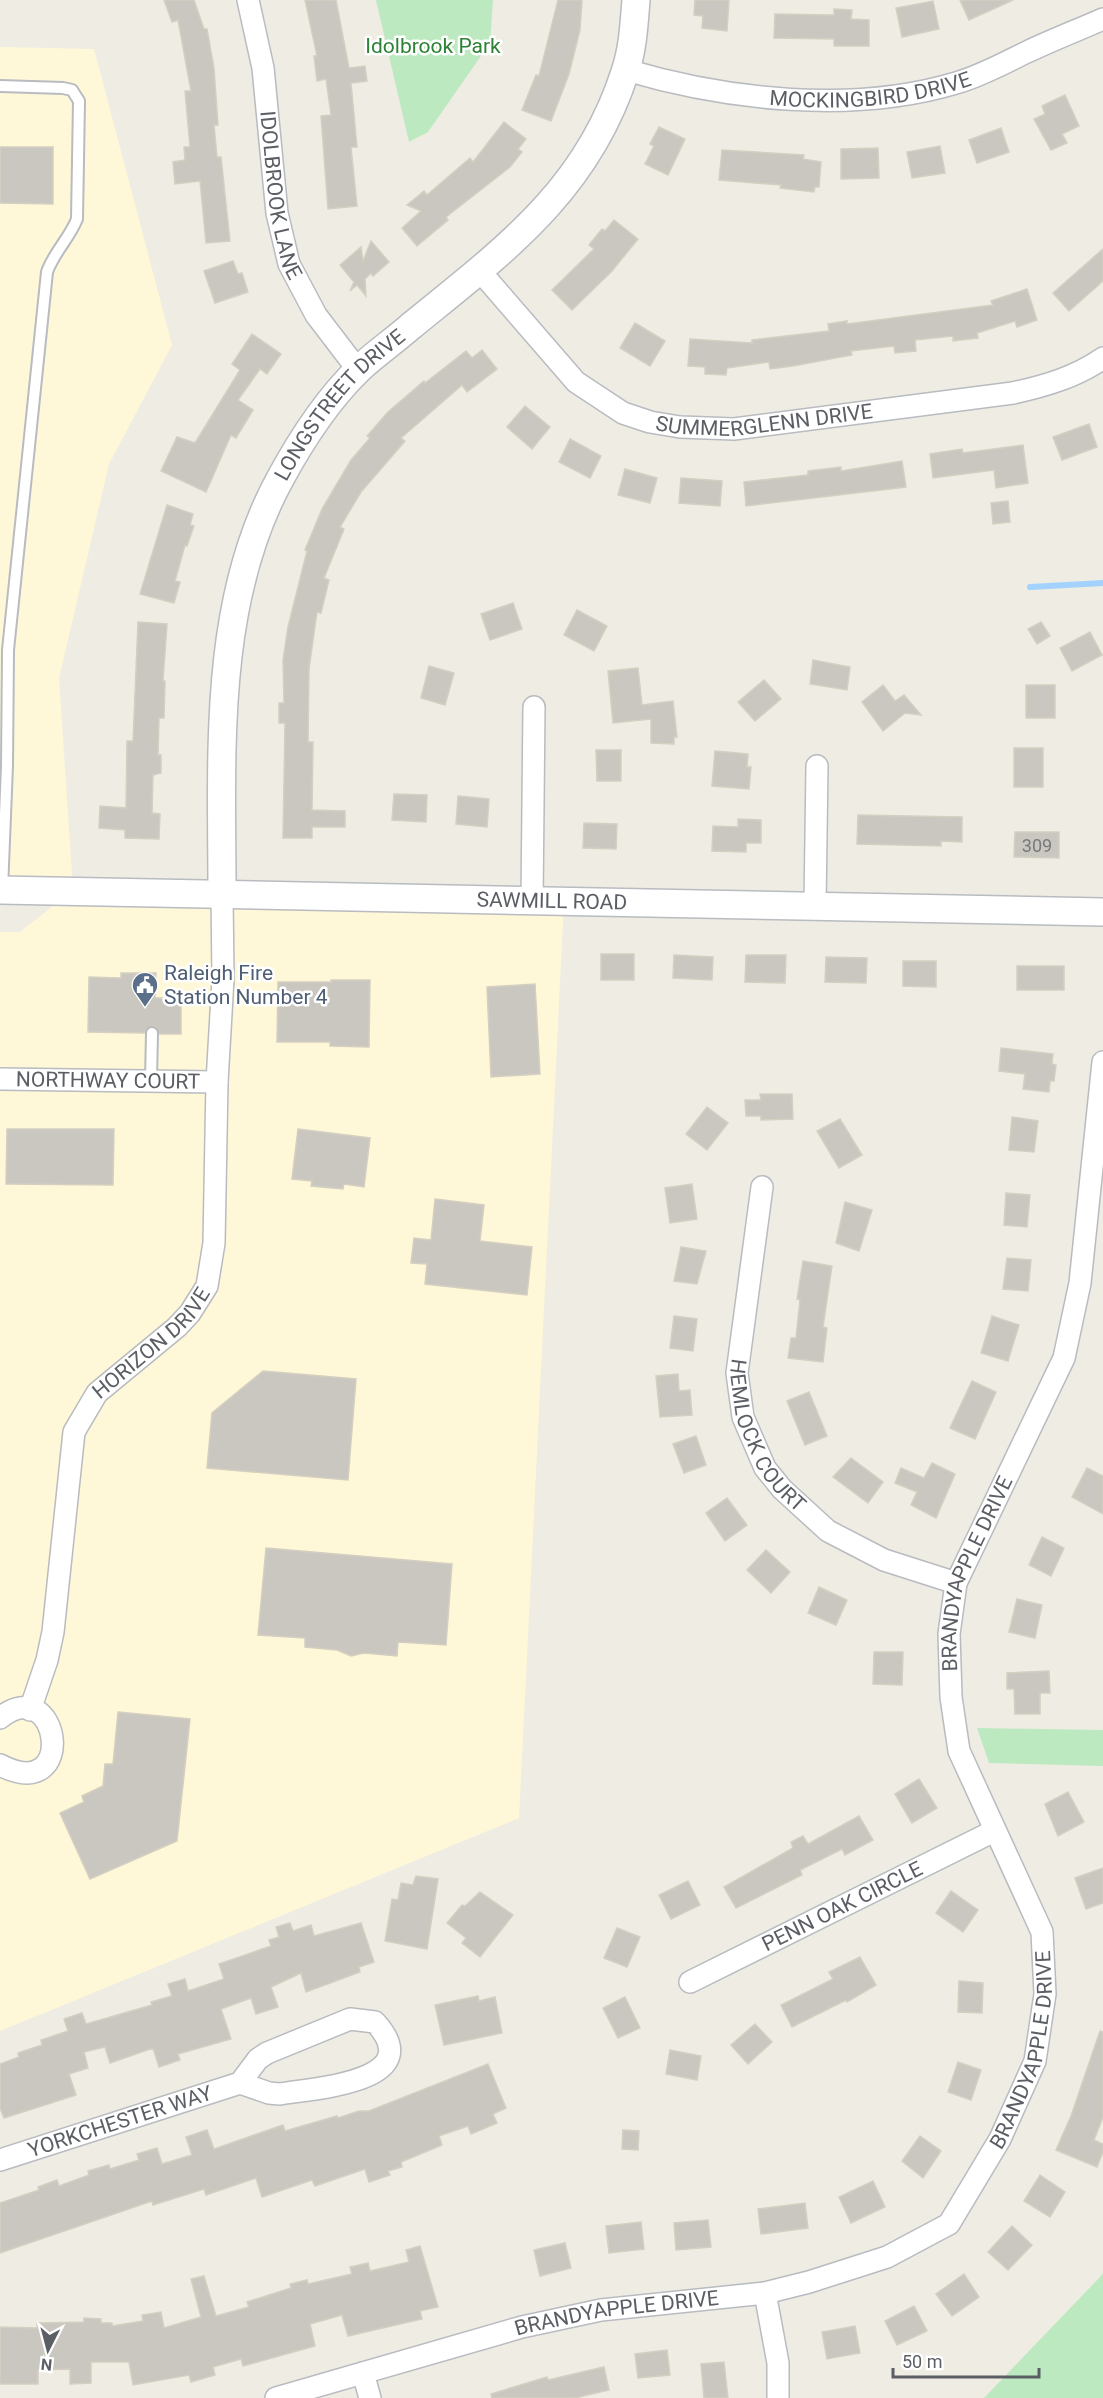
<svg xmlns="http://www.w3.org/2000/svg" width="1103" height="2398" font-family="Roboto,sans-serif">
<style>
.commercial{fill:#fff8d8}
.green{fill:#bde9c0}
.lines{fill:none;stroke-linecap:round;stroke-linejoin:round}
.stream{stroke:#a3d2ff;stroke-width:6}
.building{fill:#cac7c0;stroke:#d4cfc1;stroke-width:1.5}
.service-casing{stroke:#b8bbc0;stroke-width:14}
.minor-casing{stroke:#b8bbc0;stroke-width:24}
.tertiary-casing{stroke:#b8bbc0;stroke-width:30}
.service{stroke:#fff;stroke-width:10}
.minor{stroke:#fff;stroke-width:21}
.tertiary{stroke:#fff;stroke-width:27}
.labels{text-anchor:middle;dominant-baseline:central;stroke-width:5;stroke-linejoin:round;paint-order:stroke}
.number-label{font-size:18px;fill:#77797c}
.park-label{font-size:21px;fill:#2d8236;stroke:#fff}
.street-label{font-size:21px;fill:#5b5f65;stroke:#fff}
.service-label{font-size:21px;fill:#4e5e75;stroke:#fff;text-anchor:start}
</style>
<rect width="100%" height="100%" fill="#efede3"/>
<!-- commercial -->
<polygon class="commercial" points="0,47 94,49 172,345 109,464 59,678 73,890 564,901 519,1818 0,2031 0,932 20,932 72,891 0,880"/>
<!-- green -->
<g class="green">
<polygon points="376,0 493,0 490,43 428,132 409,142"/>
<polygon points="977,1728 1103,1730 1103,1766 989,1763"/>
<polygon points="1103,2273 1103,2398 984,2398 1100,2277"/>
</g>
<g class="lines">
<!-- stream -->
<polyline class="stream" points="1030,587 1103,583"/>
</g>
<!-- building -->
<g class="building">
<polygon points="164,0 194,0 204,29 207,29 214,68 218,125 214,125 217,157 221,157 230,241 206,243 200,181 175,184 173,162 185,160 184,147 190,147 185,91 191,91 178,20 172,22"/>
<polygon points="305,0 336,0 349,68 365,66 367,81 351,83 357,147 351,147 357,206 328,209 321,116 331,115 326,79 317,81 314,56 317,56"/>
<polygon points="558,0 582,0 580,30 569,74 551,121 522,110 536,75 539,76"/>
<polygon points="695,0 729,0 727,31 702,28 703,16 694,15"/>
<polygon points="960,0 1013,0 969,20"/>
<polygon points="933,1 939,29 902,37 896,8"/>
<polygon points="834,9 852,10 851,19 869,20 869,46 834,46 834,39 774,38 775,14 834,15"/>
<polygon points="1065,95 1079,126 1062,134 1067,143 1051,150 1034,119 1045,114 1042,106"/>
<polygon points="504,122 526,139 518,149 522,152 510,167 446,217 448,220 417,246 402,228 421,211 407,205 424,191 427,195 470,158 473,162"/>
<polygon points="659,127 685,139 668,175 645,164 654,146 650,144"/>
<polygon points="1001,128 1009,152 977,163 969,140"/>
<polygon points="940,146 945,173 912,178 907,152"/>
<polygon points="0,147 53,147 53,204 0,203"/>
<polygon points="878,148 879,178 841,179 841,149"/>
<polygon points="722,150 804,155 803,159 821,162 819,187 815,187 814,192 780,188 781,185 719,180"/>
<polygon points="614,220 638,239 612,271 572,310 552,290 594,249 589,245 602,229 605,231"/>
<polygon points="371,241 389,262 373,276 371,273 365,279 366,296 357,285 350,291 354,282 340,265 361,247 363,261"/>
<polygon points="1103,249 1103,281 1069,311 1053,293"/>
<polygon points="233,261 238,274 242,273 248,292 215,303 204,271"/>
<polygon points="1027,289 1037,320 1017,327 1015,321 977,333 978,338 953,341 953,336 915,340 916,351 895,353 894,346 851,351 852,355 793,366 770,369 769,362 727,368 726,375 705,374 705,367 688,366 690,339 752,343 752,340 829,331 828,324 847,321 847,324 993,305 991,301"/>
<polygon points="635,323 665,341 650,366 620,348"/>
<polygon points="252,334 281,354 267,374 260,369 238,400 253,410 236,438 231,435 206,492 161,471 177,437 195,443 240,370 232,364"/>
<polygon points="482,350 497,369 467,392 462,385 401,438 405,441 361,492 340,527 344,529 324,578 329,580 321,613 317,612 309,669 308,742 313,742 312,810 345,811 345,827 312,827 312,838 283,838 285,723 279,723 279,703 284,703 283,660 288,627 307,551 305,550 322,509 351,460 370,438 367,436 388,412 424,381 425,383 466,351 472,358"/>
<polygon points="525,406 550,427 532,449 507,427"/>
<polygon points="1089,424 1097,447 1062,460 1053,437"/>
<polygon points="570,439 601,456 590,478 559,462"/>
<polygon points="1023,445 1028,483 996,488 994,470 933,478 930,454 962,449 963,453"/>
<polygon points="902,461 906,487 746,506 744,482 808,475 808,471 841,467 841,471"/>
<polygon points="625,469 657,478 650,503 618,495"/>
<polygon points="681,478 722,481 720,506 679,503"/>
<polygon points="1008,501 1010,522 993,524 991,503"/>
<polygon points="167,505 193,514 190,525 194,526 187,546 185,545 175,581 180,582 174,603 140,594"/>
<polygon points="513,603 522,629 490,640 481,614"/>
<polygon points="577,610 607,626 594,651 564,635"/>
<polygon points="138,622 167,624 163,681 165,681 164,718 159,718 158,755 161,755 161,773 153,775 152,813 160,814 159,839 125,838 125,830 99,828 100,806 126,808 127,741 133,741"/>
<polygon points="1041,622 1050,636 1037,644 1028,629"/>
<polygon points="1090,632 1102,655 1072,671 1060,648"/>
<polygon points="813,660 850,667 847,690 810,684"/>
<polygon points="429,666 454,673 445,705 421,698"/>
<polygon points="638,668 642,705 673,701 677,737 674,737 674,744 651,743 651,719 613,723 608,671"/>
<polygon points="764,680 781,699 755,721 738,702"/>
<polygon points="883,685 895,701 904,695 921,715 905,713 883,731 862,702"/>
<rect x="1026" y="685" width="29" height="33"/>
<rect x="1014" y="748" width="29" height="39"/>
<polygon points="596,750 621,750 621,781 597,781"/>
<polygon points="715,751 748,754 747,767 751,767 749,789 712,786"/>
<polygon points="394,794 427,795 426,822 392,820"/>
<polygon points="458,796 489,799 487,827 456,824"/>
<polygon points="858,815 962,817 962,842 941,841 941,846 857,844"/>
<polygon points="738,819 761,820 761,843 746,843 746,852 712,851 713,826 738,827"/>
<polygon points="584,823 617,824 616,849 583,848"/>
<polygon points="1015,832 1059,832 1059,858 1014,857"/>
<rect x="601" y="954" width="33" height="26"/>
<polygon points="674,955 713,957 712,980 673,978"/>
<polygon points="746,955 786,955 785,983 745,982"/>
<polygon points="826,957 867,958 866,983 825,982"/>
<polygon points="903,961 936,961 936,987 903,986"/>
<rect x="1017" y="966" width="47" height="24"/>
<polygon points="121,973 156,973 155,998 181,998 181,1034 159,1034 156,1027 152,1026 144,1033 88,1032 89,977 121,978"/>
<polygon points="331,980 370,980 369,1047 330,1046 330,1042 277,1042 278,982 331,982"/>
<polygon points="535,984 540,1074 491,1077 487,987"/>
<polygon points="1001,1048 1053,1054 1052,1064 1056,1065 1054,1081 1050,1081 1049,1092 1023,1089 1025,1074 999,1071"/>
<polygon points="760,1094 792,1094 793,1119 761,1120 761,1116 746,1116 745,1100 761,1100"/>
<polygon points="707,1107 728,1123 707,1150 686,1134"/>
<polygon points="1012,1117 1038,1121 1034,1152 1009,1150"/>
<polygon points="840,1119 862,1155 839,1168 817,1131"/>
<polygon points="7,1129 114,1129 113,1185 6,1184"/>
<polygon points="298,1129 370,1138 364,1187 344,1184 343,1189 311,1186 312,1181 292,1179"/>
<polygon points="692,1184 697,1219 670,1223 665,1188"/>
<polygon points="1006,1193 1030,1195 1027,1227 1004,1225"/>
<polygon points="435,1199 484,1205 480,1241 532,1247 527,1295 425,1284 427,1264 411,1263 414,1238 431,1240"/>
<polygon points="845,1202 872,1210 859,1251 836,1243"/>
<polygon points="681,1247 706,1251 697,1284 674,1281"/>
<polygon points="1007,1258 1031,1260 1028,1291 1003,1289"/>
<polygon points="803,1261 832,1266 823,1327 827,1328 823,1362 788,1358 791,1338 796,1338 800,1300 797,1299"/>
<polygon points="674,1316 697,1319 693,1351 670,1348"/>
<polygon points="992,1316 1019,1325 1008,1361 981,1353"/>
<polygon points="263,1371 356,1379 348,1480 207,1468 212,1413"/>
<polygon points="678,1374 679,1391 690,1390 692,1415 660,1417 656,1376"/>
<polygon points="972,1381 996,1392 975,1439 950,1428"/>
<polygon points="809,1392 827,1436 805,1445 787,1401"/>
<polygon points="696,1436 706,1465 684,1473 673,1444"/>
<polygon points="851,1458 883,1482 868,1503 833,1477"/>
<polygon points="932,1463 955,1474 936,1518 911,1505 917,1492 895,1483 901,1468 924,1478"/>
<polygon points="1087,1468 1103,1476 1103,1514 1072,1497"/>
<polygon points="727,1498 747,1525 725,1541 706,1513"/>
<polygon points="1042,1537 1064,1548 1051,1576 1029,1565"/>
<polygon points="266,1548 452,1564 446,1645 398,1642 397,1656 364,1653 351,1656 337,1650 305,1647 305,1638 258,1635"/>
<polygon points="766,1550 790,1572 771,1593 747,1570"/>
<polygon points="819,1587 847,1600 836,1625 808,1613"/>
<polygon points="1017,1599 1042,1605 1035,1638 1009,1632"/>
<polygon points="874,1652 903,1652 902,1685 873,1684"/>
<polygon points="1049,1671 1050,1693 1040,1693 1040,1714 1015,1714 1014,1689 1007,1689 1007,1673"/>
<polygon points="118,1712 190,1719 177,1841 90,1879 60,1813 84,1802 82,1796 103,1786 105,1764 113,1764"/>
<polygon points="919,1779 937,1808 912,1823 895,1794"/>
<polygon points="1068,1792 1084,1822 1058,1836 1045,1804"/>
<polygon points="859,1816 873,1840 845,1855 842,1849 800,1870 802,1875 736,1908 724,1887 793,1848 791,1842 803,1836 808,1844"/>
<polygon points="1103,1868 1103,1903 1086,1909 1075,1878"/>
<polygon points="416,1876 438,1879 427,1949 385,1941 392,1899 398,1900 401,1883 413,1885"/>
<polygon points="688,1881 700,1905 671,1919 659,1895"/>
<polygon points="951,1891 978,1910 963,1932 936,1913"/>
<polygon points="480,1892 513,1915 480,1957 462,1943 466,1938 447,1923 462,1905 465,1906"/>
<polygon points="290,1923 293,1931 311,1925 314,1936 361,1923 374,1962 359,1967 360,1972 306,1992 301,1973 271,1987 278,2007 256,2014 251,1998 221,2009 231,2039 178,2054 180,2060 159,2067 153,2048 110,2063 105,2047 84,2052 88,2068 69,2074 76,2095 4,2118 0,2108 0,2064 19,2057 18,2053 42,2045 41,2040 68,2031 64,2019 82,2013 86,2024 152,2005 151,2002 172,1996 168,1984 185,1979 188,1991 224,1979 219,1964 271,1946 269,1940 279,1937 276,1927"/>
<polygon points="617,1928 640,1937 627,1967 604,1958"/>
<polygon points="860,1957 876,1985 847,2002 846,2000 792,2027 781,2005 833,1979 829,1972"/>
<polygon points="959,1981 983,1983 982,2013 958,2012"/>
<polygon points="478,1996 479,2001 495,1997 502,2033 444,2045 435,2005"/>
<polygon points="625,1997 640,2028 618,2038 603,2008"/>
<polygon points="755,2024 772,2042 748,2064 731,2045"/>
<polygon points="1100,2031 1103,2032 1103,2117 1094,2140 1103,2144 1103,2152 1097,2167 1056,2150 1071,2116"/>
<polygon points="670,2050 701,2056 697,2080 666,2074"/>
<polygon points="958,2062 981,2070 971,2100 948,2092"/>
<polygon points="488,2064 506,2108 493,2114 497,2123 471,2134 468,2126 439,2136 442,2145 401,2162 402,2167 388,2171 390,2175 369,2182 365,2169 315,2186 312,2180 262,2197 256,2178 206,2195 204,2189 153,2205 152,2201 0,2253 0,2203 39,2190 38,2187 57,2180 59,2186 89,2175 88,2171 109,2165 110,2169 139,2160 137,2154 157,2148 162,2164 192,2155 186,2137 207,2130 214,2149 283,2125 285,2131 337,2116 338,2118 359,2111 369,2111"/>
<polygon points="623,2130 639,2131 638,2150 622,2149"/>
<polygon points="920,2136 941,2151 923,2178 902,2161"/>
<polygon points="1040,2175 1065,2192 1050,2217 1024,2201"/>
<polygon points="873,2181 885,2207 851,2223 839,2197"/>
<polygon points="805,2203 808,2228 761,2234 758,2209"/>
<polygon points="708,2220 711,2247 676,2250 674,2223"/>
<polygon points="641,2222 644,2249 609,2253 606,2226"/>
<polygon points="1012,2226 1032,2245 1008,2270 988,2252"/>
<polygon points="565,2243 571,2268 540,2276 534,2250"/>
<polygon points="420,2246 438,2307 420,2311 422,2319 348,2336 342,2315 310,2324 315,2346 243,2366 241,2359 213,2367 215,2375 191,2382 189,2375 133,2385 129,2362 91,2362 91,2383 70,2384 70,2369 38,2370 38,2384 0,2384 0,2327 37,2328 37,2323 84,2322 84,2318 101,2319 101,2323 112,2323 112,2326 143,2321 142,2315 161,2312 164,2328 201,2317 191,2279 204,2276 216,2316 249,2307 247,2302 291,2288 290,2284 307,2280 308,2284 352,2274 350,2267 368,2263 370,2271 409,2262 406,2250"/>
<polygon points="964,2274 979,2297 952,2316 936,2294"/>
<polygon points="914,2306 927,2331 897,2345 885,2321"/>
<polygon points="855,2326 860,2353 827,2359 822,2332"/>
<polygon points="667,2350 670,2375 638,2378 635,2354"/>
<polygon points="724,2362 728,2398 704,2398 701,2364"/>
<polygon points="604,2367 609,2390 575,2398 492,2398 491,2394 547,2377 548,2380"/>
</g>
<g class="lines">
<!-- service casing -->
<g class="service-casing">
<g id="service">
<path d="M0,86l63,2 9,2 7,11 -2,118c-8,20 -23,33 -30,53l-39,378 -1,116 -5,124"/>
<polyline points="151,1080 152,1033"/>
</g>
</g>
<!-- minor casing -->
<g class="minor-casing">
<g id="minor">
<path id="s1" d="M248,0l15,68 14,145 12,51 27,51 42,55"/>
<path id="s2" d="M626,70c102,30 227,44 330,13 25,-7 48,-20 71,-31 25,-12 51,-22 76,-33"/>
<path id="s3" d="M479,270l97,112 47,31 27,9 30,5 54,2 279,-36c32,-7 63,-16 90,-35"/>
<polyline points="532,901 534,707"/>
<polyline points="815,905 817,766"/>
<path id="s4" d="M0,1079l217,3"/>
<path id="s5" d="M762,1187l-25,186 6,44 22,51 17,21 46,42 56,29 72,23"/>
<path id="s6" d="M30,1710l17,-50 6,-28 21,-200 23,-39 80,-66 13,-14 17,-27 7,-43 3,-161 6,-103 -1,-86"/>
<path d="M0,1718c60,-48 79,88 0,47"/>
<path id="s7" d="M690,1982l304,-151"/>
<path id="s8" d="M0,2160l240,-77 18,-24 9,-6 83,-34 25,3c55,60 -60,66 -95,72l-11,-1 -29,-10"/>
<polyline points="765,2293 778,2363 778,2398"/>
<polyline points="363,2373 370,2398"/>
<path id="s9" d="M276,2398l246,-71 79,-17 164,-17 44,-11 78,-25 62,-33 51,-85 35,-78 10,-67 -3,-62 -83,-181 -8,-54 -2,-63 7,-51 108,-225 16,-75 23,-221"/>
</g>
</g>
<!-- tertiary casing -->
<g class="tertiary-casing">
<g id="tertiary">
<path id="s10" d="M0,890l1103,22"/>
<path id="s11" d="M222,893c0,-137 -10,-290 58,-414 20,-37 48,-80 79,-110 16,-15 35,-28 52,-43 92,-75 176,-135 214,-254 8,-23 9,-48 11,-72"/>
</g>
</g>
<!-- service -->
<use href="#service" class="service"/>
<!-- minor -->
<use href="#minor" class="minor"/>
<!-- tertiary -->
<use href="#tertiary" class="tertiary"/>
</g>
<!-- icons -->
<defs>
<g id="civic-pin" transform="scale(1.35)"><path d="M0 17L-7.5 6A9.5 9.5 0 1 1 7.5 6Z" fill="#5c6f8a" stroke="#fff"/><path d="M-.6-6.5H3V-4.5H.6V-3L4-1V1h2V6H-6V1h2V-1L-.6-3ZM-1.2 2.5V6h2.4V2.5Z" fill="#fff"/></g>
</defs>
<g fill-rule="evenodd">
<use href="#civic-pin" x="145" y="985"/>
</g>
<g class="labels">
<!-- number labels -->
<g class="number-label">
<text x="1037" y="845">309</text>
</g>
<!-- park labels -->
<g class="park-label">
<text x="433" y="46">Idolbrook Park</text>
</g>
<!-- street labels -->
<g class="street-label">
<text stroke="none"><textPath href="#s2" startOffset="248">MOCKINGBIRD DRIVE</textPath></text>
<text stroke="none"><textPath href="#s1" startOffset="198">IDOLBROOK LANE</textPath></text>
<text stroke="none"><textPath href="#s11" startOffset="519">LONGSTREET DRIVE</textPath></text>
<text stroke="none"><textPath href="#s3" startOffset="348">SUMMERGLENN DRIVE</textPath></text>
<text stroke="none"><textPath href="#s10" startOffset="552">SAWMILL ROAD</textPath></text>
<text stroke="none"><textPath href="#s4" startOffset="108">NORTHWAY COURT</textPath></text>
<text stroke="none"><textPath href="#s6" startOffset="402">HORIZON DRIVE</textPath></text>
<text stroke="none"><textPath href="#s5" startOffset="258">HEMLOCK COURT</textPath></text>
<text stroke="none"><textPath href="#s9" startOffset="1396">BRANDYAPPLE DRIVE</textPath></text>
<text stroke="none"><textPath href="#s7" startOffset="170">PENN OAK CIRCLE</textPath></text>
<text stroke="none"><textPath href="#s9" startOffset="892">BRANDYAPPLE DRIVE</textPath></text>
<text stroke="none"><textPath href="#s8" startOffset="126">YORKCHESTER WAY</textPath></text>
<text stroke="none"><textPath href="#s9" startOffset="352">BRANDYAPPLE DRIVE</textPath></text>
</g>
<!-- service labels -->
<g class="service-label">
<text x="164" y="973">Raleigh Fire<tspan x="164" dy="24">Station Number 4</tspan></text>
</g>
</g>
<!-- north arrow -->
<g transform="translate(48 2350) rotate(186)" stroke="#ffffff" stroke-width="4.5" paint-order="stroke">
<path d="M0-4.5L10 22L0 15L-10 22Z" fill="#5b5f65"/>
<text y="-9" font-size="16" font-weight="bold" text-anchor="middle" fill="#5b5f65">N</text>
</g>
<!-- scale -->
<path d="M893 2368v9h146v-9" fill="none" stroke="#5b5f65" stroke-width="3"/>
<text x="902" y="2368" font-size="18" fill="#5b5f65" stroke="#ffffff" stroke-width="4.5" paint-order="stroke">50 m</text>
</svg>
